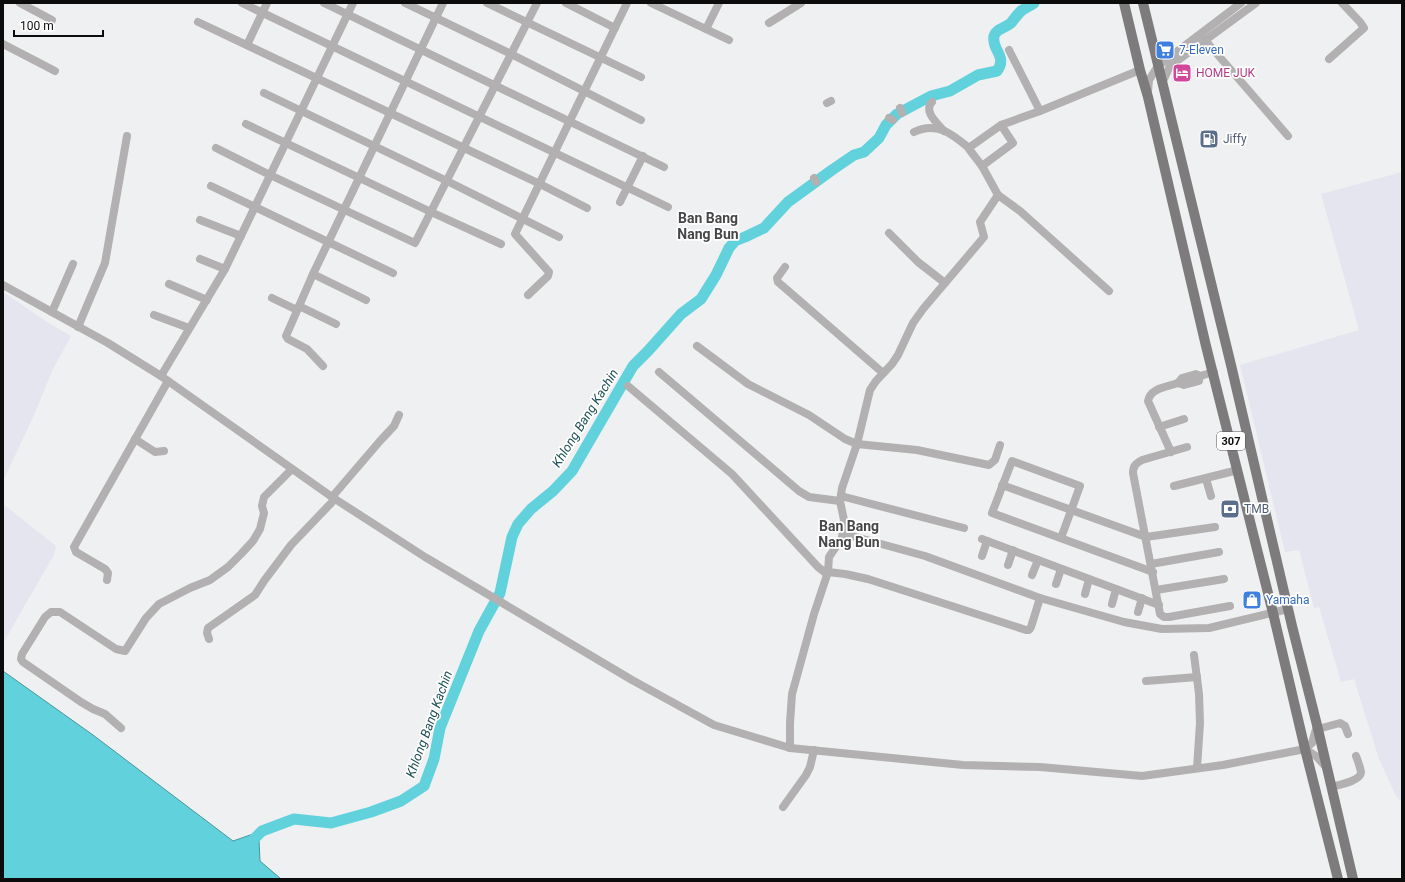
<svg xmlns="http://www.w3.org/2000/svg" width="1405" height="882" font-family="Roboto,sans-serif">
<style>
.built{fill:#e4e5ef}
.water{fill:#61d1dc;stroke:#48969e}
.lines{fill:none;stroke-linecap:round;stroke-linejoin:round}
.river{stroke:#61d1dc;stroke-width:11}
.minor{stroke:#b2b0b0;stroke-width:8}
.major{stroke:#7e7b7c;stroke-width:10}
.labels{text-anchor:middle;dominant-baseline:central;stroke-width:3.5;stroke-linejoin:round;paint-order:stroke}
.shield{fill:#fff;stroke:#555556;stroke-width:1}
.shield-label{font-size:11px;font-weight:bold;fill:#0c0c0d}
.shop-label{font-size:12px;fill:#366cbe;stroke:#fff;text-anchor:start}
.hotel-label{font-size:12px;fill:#b23c85;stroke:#fff;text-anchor:start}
.service-label{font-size:12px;fill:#4e5e75;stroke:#fff;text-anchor:start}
.water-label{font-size:13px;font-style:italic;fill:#215257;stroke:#fff}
.quarter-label{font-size:14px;font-weight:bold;fill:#474749;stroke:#fff}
</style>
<rect width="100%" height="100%" fill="#eff0f2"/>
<!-- built -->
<g class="built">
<polygon points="1402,172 1402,802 1396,796 1379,759 1354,679 1341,682 1319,607 1314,608 1299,550 1285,552 1240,365 1359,330 1321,194"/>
<polygon points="3,292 50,324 71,336 52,371 34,415 3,481"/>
<polygon points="3,504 56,546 54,555 3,643"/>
</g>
<!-- water -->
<polygon class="water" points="3,671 93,735 233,841 253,834 259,840 260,861 281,879 3,879"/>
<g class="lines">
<!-- river -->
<path class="river" d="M246,847l16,-16 32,-12 37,4 40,-11 30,-11 23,-15 10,-27 6,-31 39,-97 21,-38 12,-56 6,-13 13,-15 22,-18 19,-20 61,-105 15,-15 33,-37 20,-15 15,-24 13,-27 6,-7 10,-4 19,-9 24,-26 44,-32 22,-15 10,-3 15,-14 7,-13 11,-11 34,-18 19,-5 28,-16 19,-4c11,-15 -6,-21 -3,-35 2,-7 11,-8 17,-13 3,-4 6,-8 10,-12 4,-3 9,-5 13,-8"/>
<!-- minor -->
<g class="minor">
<polyline points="20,3 52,20"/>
<polyline points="242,3 668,207"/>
<polyline points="324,3 664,167"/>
<polyline points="405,3 511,54 641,120"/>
<polyline points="487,3 641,77"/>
<polyline points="566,3 615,28"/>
<polyline points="651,3 729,40"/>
<polyline points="198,22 540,184 587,208"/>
<polyline points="769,23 801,3"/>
<polyline points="706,29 719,3"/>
<polyline points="1205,40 1288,136"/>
<polyline points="3,44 55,71"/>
<polyline points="247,45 267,3"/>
<polyline points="1009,50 1040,111"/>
<polyline points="1329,59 1364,28 1360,22 1342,3"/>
<polyline points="1162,83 1170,66 1256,3"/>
<polyline points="1148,92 1149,80 1158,66 1241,3"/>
<polyline points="264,93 447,181 559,237"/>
<path d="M932,102c-9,9 5,21 12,29"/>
<polyline points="827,103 831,101"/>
<polyline points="900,108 902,113"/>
<polyline points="889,118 893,120"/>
<polyline points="246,124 431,212 501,244"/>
<path d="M914,132c23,-11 38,2 55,16"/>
<polyline points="216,148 270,175 415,243 537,3"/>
<polyline points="982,166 1013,143 1001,125"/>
<polyline points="814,178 816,182"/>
<polyline points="211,186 393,273"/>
<polyline points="620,202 643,156"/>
<polyline points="200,220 241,236"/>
<polyline points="889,233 918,262 945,283"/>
<polyline points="200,259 225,269"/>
<polyline points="785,267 777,278 778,282 883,373"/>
<polyline points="313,274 366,300"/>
<polyline points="169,284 207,300"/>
<polyline points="3,285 108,343 161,376 332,497 425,557 632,680 714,725 790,748 963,765 1040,767 1142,776 1223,765 1305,749"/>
<polyline points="1109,291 1020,211 998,195 982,166 969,149 970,147 1001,125 1040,111 1140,70"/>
<polyline points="528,295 548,276 549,272 515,234 627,3"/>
<polyline points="272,298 297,310"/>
<polyline points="299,306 336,324"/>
<polyline points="52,312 73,264"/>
<polyline points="154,315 189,328"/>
<polyline points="78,327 105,263 127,136"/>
<polyline points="697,346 748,384 809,415 845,439 857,444 917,450 989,465 995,460 1000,445"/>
<polyline points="323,366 307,349 288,339 286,336 313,274 443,3"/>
<polyline points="659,372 799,491 809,497 840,501"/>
<polyline points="161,376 225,269 353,3"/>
<polyline points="1200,376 1199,381 1184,385 1178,383 1182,378 1196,374 1200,376 1214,372"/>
<polyline points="628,386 732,474 818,567 827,574"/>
<polyline points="1159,427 1184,419"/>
<polyline points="135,439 155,452 164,451"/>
<path d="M1187,447l-45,13c-6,3 -9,6 -9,13l27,141 4,3h5l61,-11"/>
<path d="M1171,452l-23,-51c2,-13 19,-14 30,-18"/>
<polyline points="1206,479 1211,496"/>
<polyline points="1002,485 1146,537 1215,527"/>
<polyline points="1174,486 1238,470"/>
<polyline points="841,496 964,528"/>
<polyline points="332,497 380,441 394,426 399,415"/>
<polyline points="842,538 852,536 925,556 1040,598 1124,622 1162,629 1209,628 1288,609"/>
<polyline points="1061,538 1080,486 1012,461 992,513 1153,572"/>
<polyline points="982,539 1159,605"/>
<polyline points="982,556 987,541"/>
<polyline points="1151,564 1219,552"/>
<polyline points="1008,565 1013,550"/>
<polyline points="828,572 845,574 868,579 1026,630 1029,630 1031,627 1040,598"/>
<polyline points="1032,575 1038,560"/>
<polyline points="107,580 108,573 105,569 76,552 74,547 168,381"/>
<polyline points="1056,584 1061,569"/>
<polyline points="1156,590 1224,579"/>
<polyline points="1085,594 1089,579"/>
<polyline points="1112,604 1116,589"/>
<polyline points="1138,612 1142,598"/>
<polyline points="209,639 207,633 208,628 255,595 264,581 291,545 335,499"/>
<polyline points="1194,655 1199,694 1200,723 1197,768"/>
<polyline points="1146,681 1197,677"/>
<polyline points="1317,726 1312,743 1305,749 1316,756 1327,768"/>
<polyline points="121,728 105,714 93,709 81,702 23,662 21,659 22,654 45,617 51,612 60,612 116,649 125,651 146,618 159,604 190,588 210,580 228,567 241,554 253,541 260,529 264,513 262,506 264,497 292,469"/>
<polyline points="1318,729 1340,723 1345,726 1348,734"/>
<polyline points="790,748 790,723 792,694 814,614 828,572 829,557 842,538 844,520 840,501 842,488 857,444 870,390 876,381 892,364 898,355 913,323 923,309 984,237 980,222 998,195"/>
<path d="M1331,787c7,-2 30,-6 30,-15 -1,-5 -3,-11 -5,-16"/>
<polyline points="783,807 806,775 810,767 814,750"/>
</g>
<!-- major -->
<g class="major">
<polyline points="1124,3 1140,70 1148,97 1206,346 1273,613 1305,749 1338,879"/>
<polyline points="1143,3 1231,365 1292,626 1317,725 1353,879"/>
</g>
</g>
<!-- icons -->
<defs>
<g id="supermarket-square" transform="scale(1)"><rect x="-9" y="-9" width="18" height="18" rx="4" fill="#3f7fe0" stroke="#fff"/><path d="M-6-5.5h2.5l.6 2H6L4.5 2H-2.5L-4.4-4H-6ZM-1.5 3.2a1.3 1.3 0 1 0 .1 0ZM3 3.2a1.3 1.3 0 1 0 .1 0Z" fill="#fff"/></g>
<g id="hotel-square" transform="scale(1)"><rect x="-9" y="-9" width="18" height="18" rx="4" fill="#d1479c" stroke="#fff"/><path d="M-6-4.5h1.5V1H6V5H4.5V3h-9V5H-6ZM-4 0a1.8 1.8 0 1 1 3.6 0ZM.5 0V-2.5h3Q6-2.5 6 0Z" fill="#fff"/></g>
<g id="fuel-square" transform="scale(1)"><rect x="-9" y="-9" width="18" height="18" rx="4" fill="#5c6f8a" stroke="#fff"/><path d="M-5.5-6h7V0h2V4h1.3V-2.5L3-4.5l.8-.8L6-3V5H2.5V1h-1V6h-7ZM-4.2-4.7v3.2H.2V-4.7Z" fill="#fff"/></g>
<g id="bank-square" transform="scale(1)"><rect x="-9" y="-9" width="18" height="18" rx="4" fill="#5c6f8a" stroke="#fff"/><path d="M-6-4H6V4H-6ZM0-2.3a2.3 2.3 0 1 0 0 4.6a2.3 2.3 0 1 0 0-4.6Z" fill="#fff"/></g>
<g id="shop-square" transform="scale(1)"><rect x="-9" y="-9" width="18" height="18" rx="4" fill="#3f7fe0" stroke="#fff"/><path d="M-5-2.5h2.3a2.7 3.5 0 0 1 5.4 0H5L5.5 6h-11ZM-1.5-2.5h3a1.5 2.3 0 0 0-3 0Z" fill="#fff"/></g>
</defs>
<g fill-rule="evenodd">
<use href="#supermarket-square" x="1165" y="50"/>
<use href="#hotel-square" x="1182" y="73"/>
<use href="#fuel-square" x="1209" y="139"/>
<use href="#bank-square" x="1230" y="509"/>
<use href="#shop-square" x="1252" y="600"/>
</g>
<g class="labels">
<!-- shield labels -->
<rect class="shield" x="1217" y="432" width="28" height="18" rx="3"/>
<g class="shield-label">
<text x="1231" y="441">307</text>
</g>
<!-- shop labels -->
<g class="shop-label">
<text x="1179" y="50">7-Eleven</text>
<text x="1266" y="600">Yamaha</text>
</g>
<!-- hotel labels -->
<g class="hotel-label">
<text x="1196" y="73">HOME JUK</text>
</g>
<!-- service labels -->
<g class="service-label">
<text x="1223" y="139">Jiffy</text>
<text x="1244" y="509">TMB</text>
</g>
<!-- water labels -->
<g class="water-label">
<text transform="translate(585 418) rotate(-58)">Khlong Bang Kachin</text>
<text transform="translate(429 724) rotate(-70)">Khlong Bang Kachin</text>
</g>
<!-- quarter labels -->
<g class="quarter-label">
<text x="708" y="218">Ban Bang<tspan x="708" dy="16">Nang Bun</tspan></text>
<text x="849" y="526">Ban Bang<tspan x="849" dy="16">Nang Bun</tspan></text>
</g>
</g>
<!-- border -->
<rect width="1405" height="882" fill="none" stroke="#0c0c0d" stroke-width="8"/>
<!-- scale -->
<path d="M14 30v6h89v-6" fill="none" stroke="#0c0c0d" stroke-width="2"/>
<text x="20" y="30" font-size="12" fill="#0c0c0d" stroke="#ffffff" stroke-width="3" paint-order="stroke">100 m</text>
</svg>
